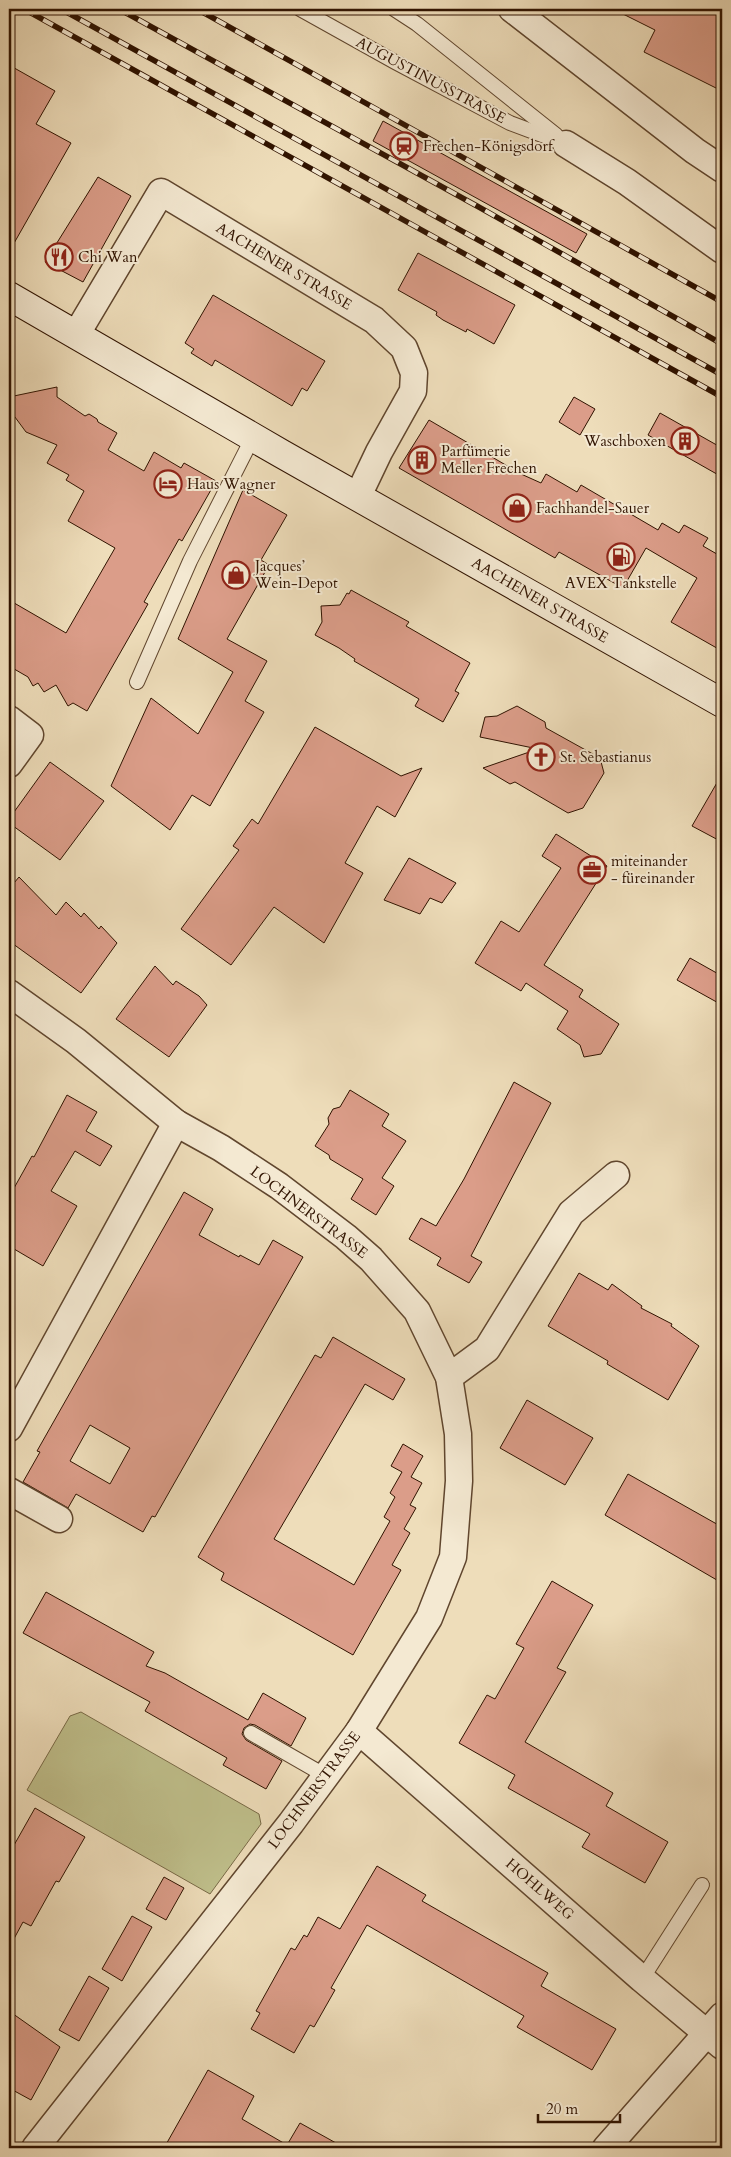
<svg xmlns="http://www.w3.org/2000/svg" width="731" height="2157" font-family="Cardo,serif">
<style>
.green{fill:#bfbf8b;stroke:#786946}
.building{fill:#db9d89;stroke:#301300;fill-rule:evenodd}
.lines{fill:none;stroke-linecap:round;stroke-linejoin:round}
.lane-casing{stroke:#60462e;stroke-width:16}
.street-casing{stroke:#60462e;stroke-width:29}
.secondary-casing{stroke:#301300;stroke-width:30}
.lane{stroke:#f4e9d2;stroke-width:14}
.street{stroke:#f4e9d2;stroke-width:26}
.secondary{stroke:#f4e9d2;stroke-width:28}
.rail-casing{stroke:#301300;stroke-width:5.5}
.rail{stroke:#f4e9d2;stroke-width:4;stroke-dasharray:11;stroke-linecap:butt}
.labels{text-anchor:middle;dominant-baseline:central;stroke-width:4;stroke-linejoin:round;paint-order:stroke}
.street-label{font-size:15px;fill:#301300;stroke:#f4e9d2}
.poi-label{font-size:15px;fill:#301300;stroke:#f4e9d2;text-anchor:start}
</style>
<rect width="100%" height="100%" fill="#eeddba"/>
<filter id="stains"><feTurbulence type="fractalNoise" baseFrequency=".004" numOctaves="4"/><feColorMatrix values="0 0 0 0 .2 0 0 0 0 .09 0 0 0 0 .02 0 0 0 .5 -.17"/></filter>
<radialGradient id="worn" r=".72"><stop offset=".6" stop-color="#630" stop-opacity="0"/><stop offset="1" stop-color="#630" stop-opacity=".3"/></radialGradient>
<!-- green -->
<polygon class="green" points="81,1712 259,1814 261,1824 210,1894 27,1790 70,1716"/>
<!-- building -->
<g class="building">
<polygon points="613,9 722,9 722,91 644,52 655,30"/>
<polygon points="9,65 55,91 36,124 71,143 9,252"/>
<polygon points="383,121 587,234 576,253 373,141"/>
<polygon points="98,177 131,196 83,282 45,262"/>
<polygon points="418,253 515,305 494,344 467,329 466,332 443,320 436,315 437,312 398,290"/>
<polygon points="213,295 325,361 307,391 302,388 292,406 215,360 212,366 191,353 194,349 185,343"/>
<polygon points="57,387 57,397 85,416 89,414 97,419 98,422 117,433 108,450 144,471 154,452 181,468 184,463 216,481 182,541 179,539 144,602 148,604 87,711 73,703 68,706 56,685 44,692 38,683 33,686 28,677 9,666 9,600 66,633 115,548 68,521 84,491 66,480 69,475 47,463 57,445 26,432 9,409 9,397"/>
<polygon points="574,397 595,409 580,435 559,422"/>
<polygon points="660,413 722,448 722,477 648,435"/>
<polygon points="429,420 521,474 541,483 546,474 577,492 581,485 658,530 662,523 679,533 684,525 708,538 703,546 722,557 722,651 671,622 697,578 646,548 623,588 559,552 555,558 399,468"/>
<polygon points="243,490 287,515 261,560 269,565 227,639 267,661 245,701 264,712 210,806 192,795 170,830 111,786 151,698 198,734 233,672 178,639"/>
<polygon points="351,590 409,622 406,626 470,663 455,691 459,693 443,722 415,706 419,699 354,661 355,659 339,648 315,635 322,622 321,606 340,605 347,593 349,594"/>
<polygon points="517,706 545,722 546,728 600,758 604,773 583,808 568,813 515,782 510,784 483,768 538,749 480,737 485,717 497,716"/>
<polygon points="315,727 401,776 422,768 395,817 377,806 345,863 363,873 324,943 274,907 231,965 181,929 239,850 233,846 252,819 258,824"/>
<polygon points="50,762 104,801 60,860 9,823 9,819"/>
<polygon points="722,774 722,842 692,826"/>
<polygon points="556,834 607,866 544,965 583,990 579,997 619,1024 601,1054 584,1057 580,1045 557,1029 568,1011 526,983 521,991 475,963 501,921 519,932 561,868 542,856"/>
<polygon points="409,858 456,883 442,903 430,898 420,914 384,900"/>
<polygon points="19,877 56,915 66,902 81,917 84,913 99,929 101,926 117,943 81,993 9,941 9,889"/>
<polygon points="690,958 722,976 722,1005 677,980"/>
<polygon points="155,966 173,985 176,981 199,996 207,1005 169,1057 116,1019"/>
<polygon points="514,1082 551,1103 471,1256 482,1262 469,1283 437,1265 441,1258 409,1239 421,1218 436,1226 464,1179"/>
<polygon points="350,1090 389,1114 382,1126 406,1141 382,1178 394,1186 376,1215 351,1199 363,1179 330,1159 329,1155 315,1146 329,1124 328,1118 333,1109 340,1107"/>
<polygon points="67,1095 97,1112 86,1131 112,1146 100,1166 75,1151 51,1191 77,1206 43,1266 9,1246 9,1197 32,1156 34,1157"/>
<path d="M184,1192l29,17 -14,26 40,22 1,-2 19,10 14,-25 30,17 -148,260 -3,-1 -9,16 -67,-38 -8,14 -45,-26 17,-30 -3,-1zM90,1425l40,23 -20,36 -40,-23z"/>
<polygon points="579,1273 608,1290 612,1284 642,1306 641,1308 672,1324 671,1326 699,1346 668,1400 607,1364 608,1361 548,1326"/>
<polygon points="333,1337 405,1379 393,1400 365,1384 274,1539 354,1585 390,1521 384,1517 395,1497 390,1493 402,1472 391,1466 403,1444 423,1456 411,1477 422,1483 410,1505 416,1508 404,1529 410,1533 392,1565 401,1570 353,1655 221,1580 224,1573 198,1557 315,1355 321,1358"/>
<polygon points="527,1400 593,1438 565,1485 500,1448"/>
<polygon points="628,1474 722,1527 722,1583 605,1515"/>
<polygon points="552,1581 593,1605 557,1668 566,1672 525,1742 613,1793 606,1806 668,1842 645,1883 582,1847 590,1834 508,1788 515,1775 459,1743 487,1695 495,1699 524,1648 516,1644"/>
<polygon points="46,1592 154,1652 146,1666 165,1673 248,1720 263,1693 306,1718 291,1746 255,1725 250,1724 244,1728 242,1734 246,1740 282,1761 266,1789 223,1765 227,1758 145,1711 150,1702 23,1633"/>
<polygon points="35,1808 85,1837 59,1882 56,1881 31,1926 23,1922 9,1948 9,1854"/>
<polygon points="377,1866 426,1895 422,1901 548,1973 541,1986 616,2029 592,2070 517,2027 524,2016 367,1925 331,1988 335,1990 314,2027 310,2025 294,2053 251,2029 260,2013 256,2011 291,1948 295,1950 304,1935 307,1937 318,1917 340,1929"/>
<polygon points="164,1877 184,1888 166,1920 146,1909"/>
<polygon points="132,1916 152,1927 122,1981 102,1969"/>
<polygon points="89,1976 109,1988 79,2041 59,2030"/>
<polygon points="9,2011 60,2047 31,2100 9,2088"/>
<polygon points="208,2070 254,2096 242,2119 287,2145 300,2123 345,2148 164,2148"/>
</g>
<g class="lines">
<!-- lane casing -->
<g class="lane-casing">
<g id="lane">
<polyline points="300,9 395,62 510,123 566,144"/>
<polyline points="394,9 417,24 556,135"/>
<polyline points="137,682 190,561 253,437"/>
<polyline points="251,1733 326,1776"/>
<polyline points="642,1979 702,1885"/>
</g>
</g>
<!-- street casing -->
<g class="street-casing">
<g id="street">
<polyline points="512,9 695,151 722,169"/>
<polyline points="566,144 627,182 722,250"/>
<polyline points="76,335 161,192 374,320 404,348 414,373 413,391 379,452 358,496"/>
<polyline points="9,719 30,735 9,764"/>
<polyline points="9,993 76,1041 176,1123 221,1148 279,1186 346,1237 371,1259 417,1311 449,1377 458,1434 459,1481 453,1557 429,1618 359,1731 291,1823 35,2148"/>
<polyline points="449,1377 487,1349 571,1213 616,1175"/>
<polyline points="9,1428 176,1123"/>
<polyline points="9,1491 59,1519"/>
<polyline points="359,1731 642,1979 722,2046"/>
<polyline points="606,2148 722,2016"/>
</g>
</g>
<!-- secondary casing -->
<g class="secondary-casing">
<polyline id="secondary" points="9,296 282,454 722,703"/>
</g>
<!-- lane -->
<use href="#lane" class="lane"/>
<!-- street -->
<use href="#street" class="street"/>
<!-- secondary -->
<use href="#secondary" class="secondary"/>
<!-- rail casing -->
<g class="rail-casing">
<g id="rail">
<polyline points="24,9 722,397"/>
<polyline points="61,9 722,375"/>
<polyline points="119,9 477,206 722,344"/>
<polyline points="197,9 722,302"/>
</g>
</g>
<!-- rail -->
<use href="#rail" class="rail"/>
</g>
<!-- icons -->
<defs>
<g id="station-ring" transform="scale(1.4375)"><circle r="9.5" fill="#f4e9d2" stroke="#8f2418" stroke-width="1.5"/><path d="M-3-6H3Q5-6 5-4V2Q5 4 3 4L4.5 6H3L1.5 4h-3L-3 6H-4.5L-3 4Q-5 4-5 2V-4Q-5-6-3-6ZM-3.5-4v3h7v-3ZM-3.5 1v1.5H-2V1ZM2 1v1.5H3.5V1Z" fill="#8f2418"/></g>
<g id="restaurant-ring" transform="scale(1.4375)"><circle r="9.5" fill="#f4e9d2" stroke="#8f2418" stroke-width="1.5"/><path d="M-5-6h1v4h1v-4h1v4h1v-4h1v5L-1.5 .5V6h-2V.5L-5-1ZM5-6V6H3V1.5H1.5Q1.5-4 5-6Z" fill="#8f2418"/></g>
<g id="building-ring" transform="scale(1.4375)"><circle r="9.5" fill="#f4e9d2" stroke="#8f2418" stroke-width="1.5"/><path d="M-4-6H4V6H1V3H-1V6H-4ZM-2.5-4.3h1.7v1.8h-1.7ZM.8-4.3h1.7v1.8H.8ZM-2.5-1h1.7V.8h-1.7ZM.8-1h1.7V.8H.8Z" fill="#8f2418"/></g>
<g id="hotel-ring" transform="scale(1.4375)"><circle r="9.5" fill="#f4e9d2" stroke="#8f2418" stroke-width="1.5"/><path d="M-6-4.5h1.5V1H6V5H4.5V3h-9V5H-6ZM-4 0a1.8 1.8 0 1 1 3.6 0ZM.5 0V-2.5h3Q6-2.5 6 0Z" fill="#8f2418"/></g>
<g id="shop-ring" transform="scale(1.4375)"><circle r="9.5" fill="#f4e9d2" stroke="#8f2418" stroke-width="1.5"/><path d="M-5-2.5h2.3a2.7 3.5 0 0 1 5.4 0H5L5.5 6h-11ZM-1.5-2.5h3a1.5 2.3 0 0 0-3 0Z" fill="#8f2418"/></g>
<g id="fuel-ring" transform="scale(1.4375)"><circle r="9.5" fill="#f4e9d2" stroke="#8f2418" stroke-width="1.5"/><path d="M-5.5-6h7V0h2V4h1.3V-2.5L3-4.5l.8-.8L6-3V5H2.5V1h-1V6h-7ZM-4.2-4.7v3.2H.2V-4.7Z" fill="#8f2418"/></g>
<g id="church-ring" transform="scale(1.4375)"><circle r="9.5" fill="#f4e9d2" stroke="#8f2418" stroke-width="1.5"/><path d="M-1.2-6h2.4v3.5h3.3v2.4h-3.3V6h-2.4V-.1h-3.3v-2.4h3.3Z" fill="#8f2418"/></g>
<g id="office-ring" transform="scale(1.4375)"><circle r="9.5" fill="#f4e9d2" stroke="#8f2418" stroke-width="1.5"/><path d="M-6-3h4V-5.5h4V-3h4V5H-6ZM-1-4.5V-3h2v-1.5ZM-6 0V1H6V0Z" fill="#8f2418"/></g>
</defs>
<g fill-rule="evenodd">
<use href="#station-ring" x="404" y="146"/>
<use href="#restaurant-ring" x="59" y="257"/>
<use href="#building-ring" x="685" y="441"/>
<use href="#building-ring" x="422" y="460"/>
<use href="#hotel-ring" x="168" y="484"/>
<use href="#shop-ring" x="517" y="508"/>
<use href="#fuel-ring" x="621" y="557"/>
<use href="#shop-ring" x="236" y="575"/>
<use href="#church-ring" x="541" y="757"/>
<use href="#office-ring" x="592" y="870"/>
</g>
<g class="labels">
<!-- street labels -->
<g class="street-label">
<text transform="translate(431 80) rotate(28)">AUGUSTINUSSTRASSE</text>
<text transform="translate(284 266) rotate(31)">AACHENER STRASSE</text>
<text transform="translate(540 600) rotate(30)">AACHENER STRASSE</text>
<text transform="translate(309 1212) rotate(37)">LOCHNERSTRASSE</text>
<text transform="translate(314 1790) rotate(-53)">LOCHNERSTRASSE</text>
<text transform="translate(540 1889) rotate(41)">HOHLWEG</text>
</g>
<!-- poi labels -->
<g class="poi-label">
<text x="423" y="146">Frechen-Königsdorf</text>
<text x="78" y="257">Chi Wan</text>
<text x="666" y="441" text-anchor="end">Waschboxen</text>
<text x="441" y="451">Parfümerie<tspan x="441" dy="17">Meller Frechen</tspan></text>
<text x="187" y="484">Haus Wagner</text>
<text x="536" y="508">Fachhandel-Sauer</text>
<text x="255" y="566">Jacques’<tspan x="255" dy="17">Wein-Depot</tspan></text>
<text x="621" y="583" text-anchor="middle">AVEX Tankstelle</text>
<text x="560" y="757">St. Sebastianus</text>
<text x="611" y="861">miteinander<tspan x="611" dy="17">- füreinander</tspan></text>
</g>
</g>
<!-- margin -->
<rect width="731" height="2157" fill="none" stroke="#eeddba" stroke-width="30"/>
<rect x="10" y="10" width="711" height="2137" fill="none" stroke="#301300" stroke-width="2.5"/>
<rect x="15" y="15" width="701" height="2127" fill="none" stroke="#301300"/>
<!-- scale -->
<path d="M538 2114v8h82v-8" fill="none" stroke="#301300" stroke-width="2.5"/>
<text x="546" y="2114" font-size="15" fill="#301300" stroke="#f4e9d2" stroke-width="4" paint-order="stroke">20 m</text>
<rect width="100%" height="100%" filter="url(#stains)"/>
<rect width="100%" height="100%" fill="url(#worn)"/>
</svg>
